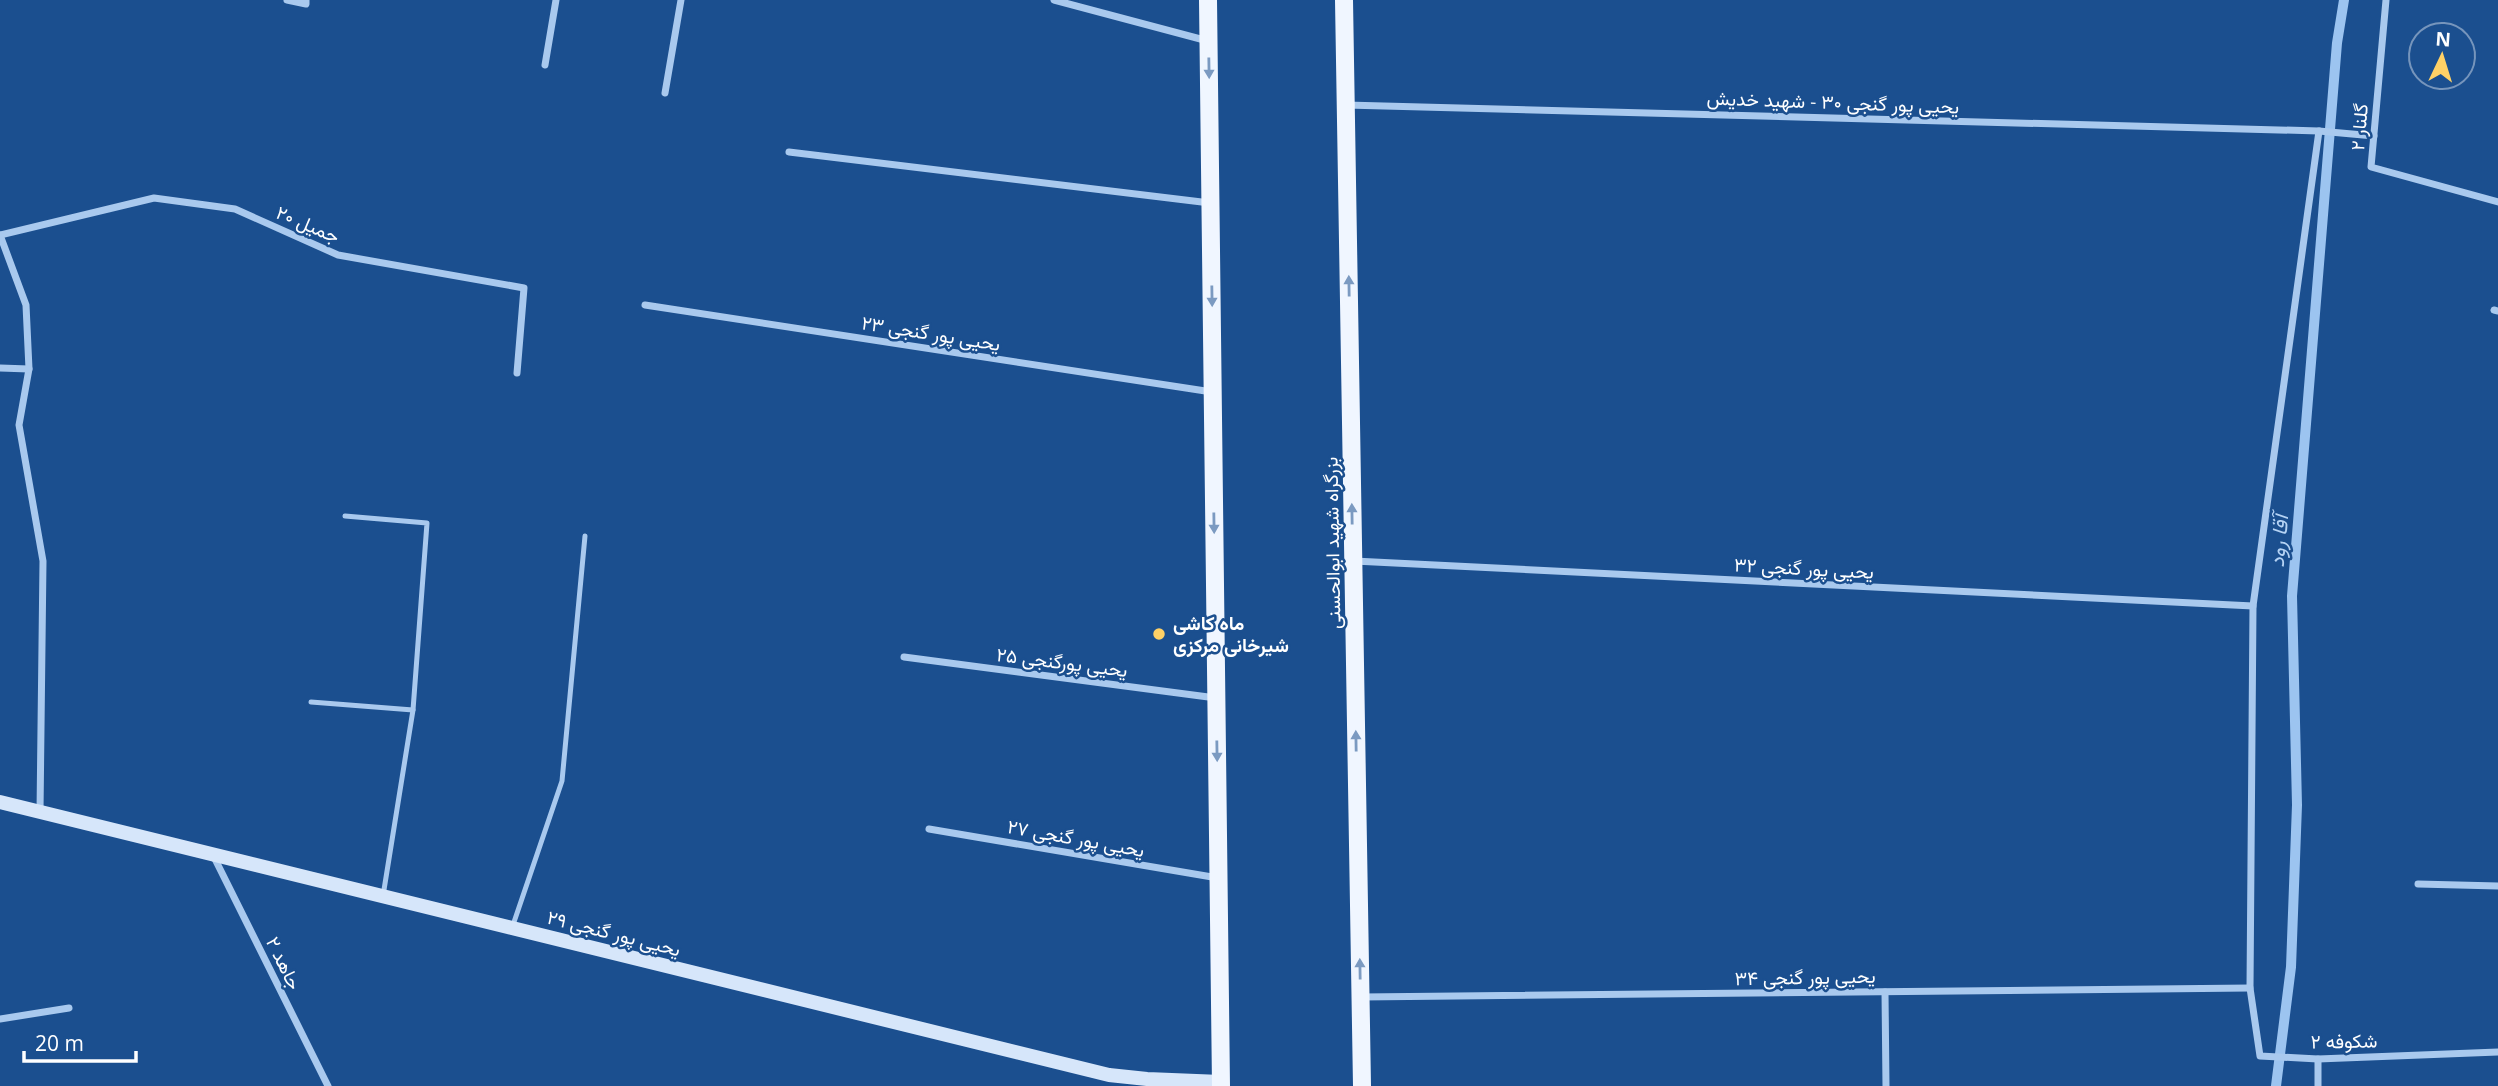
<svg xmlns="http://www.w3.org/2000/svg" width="2498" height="1086" font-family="'Open Sans',Vazirmatn,sans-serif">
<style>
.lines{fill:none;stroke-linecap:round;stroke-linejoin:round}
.stream{stroke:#9cc4f0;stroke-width:10}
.lane{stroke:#a9c9ee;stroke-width:5}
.street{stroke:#a9c9ee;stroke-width:7}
.secondary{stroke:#d6e6fa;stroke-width:14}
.primary{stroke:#f0f6ff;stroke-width:18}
.oneway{fill:#7b9ac1}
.poi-dot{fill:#ffd166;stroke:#1b4f8f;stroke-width:2.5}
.labels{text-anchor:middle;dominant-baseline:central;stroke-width:5;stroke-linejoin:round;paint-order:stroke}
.street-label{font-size:19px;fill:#fff;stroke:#1b4f8f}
.poi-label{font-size:19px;font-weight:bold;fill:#fff;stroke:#1b4f8f;text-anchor:start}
.water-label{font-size:21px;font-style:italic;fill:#b5d3f5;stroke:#1b4f8f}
</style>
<rect width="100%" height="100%" fill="#1b4f8f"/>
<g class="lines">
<!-- stream -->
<polyline class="stream" points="2276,1086 2291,967 2297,805 2292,596 2337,43 2344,0"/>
<!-- lane -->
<g class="lane">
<polyline points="345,516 427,523 413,710 383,896"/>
<polyline points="311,702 413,710"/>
<polyline points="513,925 562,781 585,536"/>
</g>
<!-- street -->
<g class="street">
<polyline points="287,0 306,4 306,0"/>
<polyline points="1054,0 1208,41"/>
<polyline points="2386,0 2371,167 2498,202"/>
<polyline points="545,65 556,0"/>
<polyline points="665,93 681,0"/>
<polyline points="1346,105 2319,131 2374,136"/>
<polyline points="2319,131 2253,606 2250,988 2260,1056 2318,1059 2498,1052"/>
<polyline points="789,152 1210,203"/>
<polyline points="0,235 154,198 235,209 338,255 524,288 517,373"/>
<polyline points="0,235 26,305 29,369 19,425 43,561 40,812"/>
<polyline points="645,305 1212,392"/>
<polyline points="2494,310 2498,311"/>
<polyline points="0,368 29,369"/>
<polyline points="1354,561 2253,606"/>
<polyline points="904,657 1216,698"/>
<polyline points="929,829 1218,878"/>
<polyline points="213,855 328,1086"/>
<polyline points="2418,884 2498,886"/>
<polyline points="1885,992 1886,1086"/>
<polyline points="1362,997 2250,988"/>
<polyline points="0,1019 69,1008"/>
<polyline points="2318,1059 2318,1086"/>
</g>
<!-- secondary -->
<polyline class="secondary" points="0,802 1109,1075 1147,1079 1221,1082"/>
<!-- primary -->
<g class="primary">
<polyline points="1208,0 1221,1086"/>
<polyline points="1344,0 1362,1086"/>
</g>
</g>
<!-- one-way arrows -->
<defs><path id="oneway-solid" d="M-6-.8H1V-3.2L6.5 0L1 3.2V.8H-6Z" transform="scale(1.75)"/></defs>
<g class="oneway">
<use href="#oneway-solid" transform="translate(1209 68) rotate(89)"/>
<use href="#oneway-solid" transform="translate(1349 286) rotate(-91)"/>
<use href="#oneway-solid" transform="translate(1212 296) rotate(89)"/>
<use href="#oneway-solid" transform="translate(1352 514) rotate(-91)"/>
<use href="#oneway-solid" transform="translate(1214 523) rotate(89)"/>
<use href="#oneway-solid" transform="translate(1356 741) rotate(-91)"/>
<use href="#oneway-solid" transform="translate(1217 751) rotate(89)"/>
<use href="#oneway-solid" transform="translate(1360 969) rotate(-91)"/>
</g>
<!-- markers -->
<circle class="poi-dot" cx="1159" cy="634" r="7"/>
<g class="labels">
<!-- street labels -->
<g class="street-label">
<text transform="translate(1833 102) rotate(2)">یحیی پور گنجی ۳۰ - شهید خدیش</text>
<text transform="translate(2359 127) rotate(-85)">گلنار ۲</text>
<text transform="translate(308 224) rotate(23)">جمیل ۲۰</text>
<text transform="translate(931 333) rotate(9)">یحیی پور گنجی ۲۳</text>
<text transform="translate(1332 543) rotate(-91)">بزرگراه شهید ابوالحسنی</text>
<text transform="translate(1804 568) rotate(3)">یحیی پور گنجی ۳۲</text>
<text transform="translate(1062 662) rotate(7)">یحیی پورگنجی ۲۵</text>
<text transform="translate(1076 838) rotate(10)">یحیی پور گنجی ۲۷</text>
<text transform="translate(614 933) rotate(14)">یحیی پور گنجی ۲۹</text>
<text transform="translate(284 963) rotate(64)">جاهد ۲</text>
<text transform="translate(1805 977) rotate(-1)">یحیی پور گنجی ۳۴</text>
<text transform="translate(2344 1041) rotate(-1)">شکوفه ۲</text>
</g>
<!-- poi labels -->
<g class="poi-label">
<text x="1173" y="623">ماه کاشی<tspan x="1173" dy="22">شیرخانی مرکزی</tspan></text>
</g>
<!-- water labels -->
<g class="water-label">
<text transform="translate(2278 541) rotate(-85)">آقا رود</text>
</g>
</g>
<!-- north arrow -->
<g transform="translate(2442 56) rotate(4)"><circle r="33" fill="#1b4f8f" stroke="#7695bc" stroke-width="2"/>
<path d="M0-5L12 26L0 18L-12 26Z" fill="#ffd166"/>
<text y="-10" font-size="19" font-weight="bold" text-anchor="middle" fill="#ffffff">N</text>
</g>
<!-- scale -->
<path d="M24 1051v10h112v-10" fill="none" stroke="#ffffff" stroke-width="3.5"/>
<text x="35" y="1051" font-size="21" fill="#ffffff" stroke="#1b4f8f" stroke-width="5" paint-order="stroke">20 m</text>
</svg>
